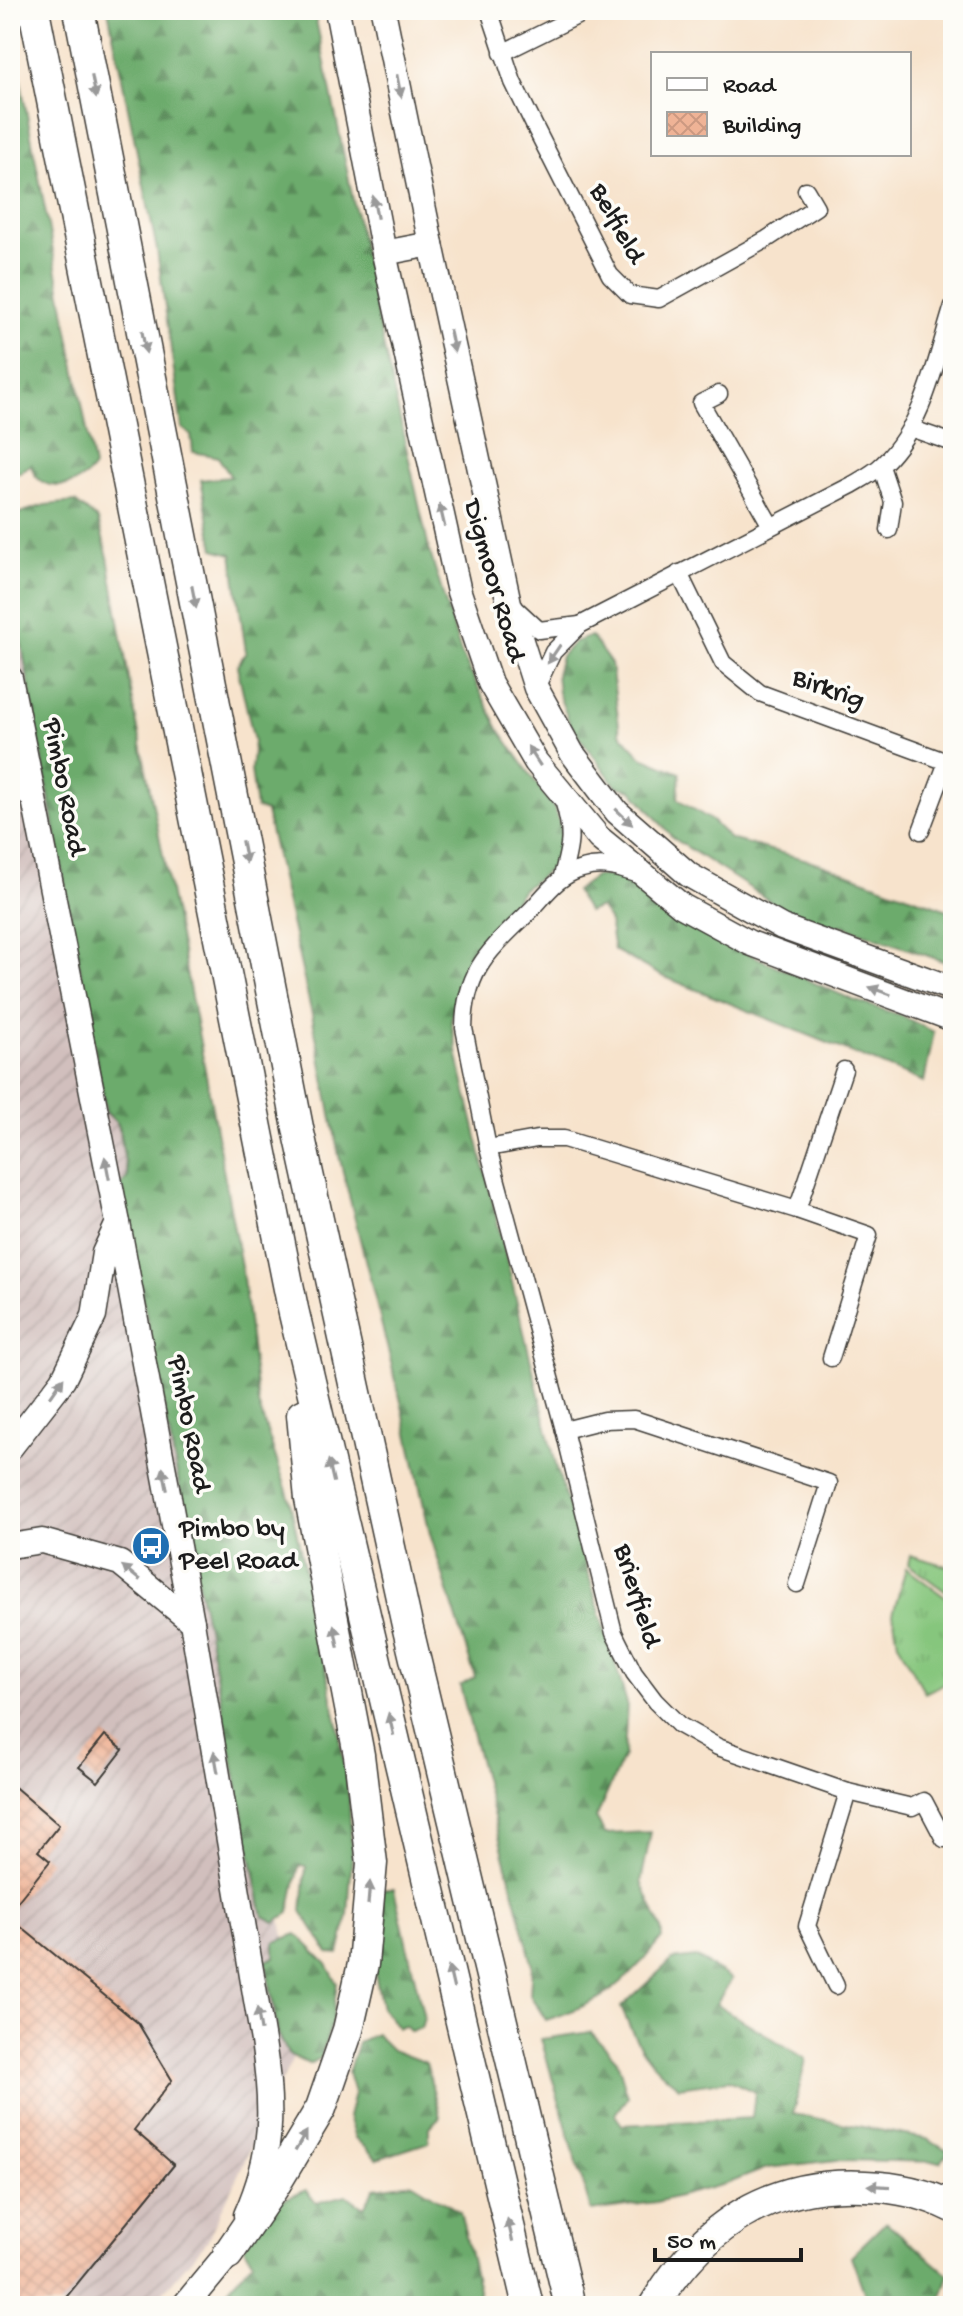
<svg xmlns="http://www.w3.org/2000/svg" width="963" height="2316" font-family="'Gochi Hand',sans-serif">
<style>
.industrial{fill:url(#industrial-furrows)}
.grass{fill:url(#grass-tufts);stroke:#51714c;stroke-width:2}
.forest{fill:url(#forest-firs);stroke:#446444;stroke-width:2}
.building{fill:url(#building-cross-hatch)}
.lines{fill:none;stroke-linecap:round;stroke-linejoin:round}
.street-casing{stroke:#3d3a36;stroke-width:19}
.secondary-casing{stroke:#3d3a36;stroke-width:27}
.primary-casing{stroke:#3d3a36;stroke-width:29}
.highway-casing{stroke:#3d3a36;stroke-width:33}
.street{stroke:#fff;stroke-width:16}
.secondary{stroke:#fff;stroke-width:24}
.primary{stroke:#fff;stroke-width:26}
.highway{stroke:#fff;stroke-width:30}
.oneway{fill:#999}
.labels{text-anchor:middle;dominant-baseline:central;stroke-width:7;stroke-linejoin:round;paint-order:stroke}
.street-label{font-size:28px;fill:#1c1c1c;stroke:#fdfcf7}
.poi-label{font-size:28px;fill:#1c1c1c;stroke:#fdfcf7;text-anchor:start}
</style>
<defs>
<pattern id="industrial-furrows" width="10" height="10" patternUnits="userSpaceOnUse" patternTransform="scale(2)"><rect width="10" height="10" fill="#d1bfbd"/><path d="M-1 1l2-2M0 10L10 0M9 11l2-2" fill="none" stroke="#b3a4a2"/></pattern>
<pattern id="grass-tufts" width="24" height="20" patternUnits="userSpaceOnUse" patternTransform="scale(2)"><rect width="24" height="20" fill="#86c67d"/><path d="M3 7l-1-3M5 7V3M7 7l1-3M15 17l-1-3M17 17v-4M19 17l1-3" fill="none" stroke="#73aa6b"/></pattern>
<pattern id="forest-firs" width="22" height="20" patternUnits="userSpaceOnUse" patternTransform="scale(2)"><rect width="22" height="20" fill="#6cab6c"/><path d="M5 1l3.5 6h-7zM16 11l3.5 6h-7z" fill="#588a58"/></pattern>
<pattern id="building-cross-hatch" width="8" height="8" patternUnits="userSpaceOnUse" patternTransform="scale(2)"><rect width="8" height="8" fill="#efb396"/><path d="M0 0l8 8M0 8l8-8" fill="none" stroke="#cc9981"/></pattern>
</defs>
<rect width="100%" height="100%" fill="#fdfcf7"/>
<filter id="ink" filterUnits="userSpaceOnUse"><feTurbulence type="fractalNoise" baseFrequency=".0125" numOctaves="2"/><feDisplacementMap in="SourceGraphic" scale="16" xChannelSelector="R" yChannelSelector="G"/><feConvolveMatrix kernelMatrix="1 2 1 2 8 2 1 2 1" color-interpolation-filters="sRGB"/></filter>
<filter id="wash" filterUnits="userSpaceOnUse"><feTurbulence type="fractalNoise" baseFrequency=".006" numOctaves="4" result="noise"/><feDisplacementMap in="SourceGraphic" scale="32" xChannelSelector="R" yChannelSelector="G"/><feGaussianBlur stdDeviation="1.8" result="paint"/><feColorMatrix in="noise" values="0 0 0 0 0 0 0 0 0 0 0 0 0 0 0 0 0 1.4 0 .05"/><feComposite in="paint" operator="in"/></filter>
<g filter="url(#wash)">
<rect width="100%" height="100%" fill="#f7e3cc"/>
<!-- industrial -->
<polygon class="industrial" points="10,495 303,2036 207,2241 151,2306 10,2306"/>
<!-- grass -->
<g class="grass">
<polygon points="910,1555 953,1568 953,1597 908,1564"/>
<polygon points="906,1568 953,1603 953,1679 925,1693 898,1643 893,1614"/>
</g>
<!-- forest -->
<g class="forest">
<path d="M108,10h206l64,311 51,228 32,104 39,78 55,79 7,20 -2,17 -7,20 -30,22 -21,29 -24,26 -19,35 -8,42 11,54 95,394 70,234 -3,52 -28,63 9,16 46,-2 -10,50 20,46 1,10c-40,48 -56,63 -116,82l-16,-25 2,-32 -72,-277 15,-9 -45,-143 -28,-128 -63,-250 -27,-141 -46,-203 -10,-4 -5,-38 3,-29 -17,-75 9,-14 -14,-98 -18,-5 -13,-69 30,-3 -13,-20 -25,-5 -2,-17 -9,-7 -25,-178z"/>
<path d="M10,25l84,442c-14,22 -56,29 -63,-2l-12,8 -9,-3z"/>
<polygon points="75,502 98,520 108,557 135,714 199,1037 243,1278 258,1404 289,1497 339,1730 349,1799 352,1856 348,1915 339,1954 328,1953 302,1911 306,1866 299,1865 289,1913 275,1922 263,1916 121,1185 128,1177 118,1124 106,1112 10,579 10,516 45,505"/>
<polygon points="591,636 611,664 620,733 642,757 680,773 678,799 712,821 730,839 819,863 953,912 951,964 841,925 824,929 790,914 673,838 632,790 616,786 570,724 558,693 556,674 561,656 574,642"/>
<polygon points="596,876 624,876 751,955 853,1000 902,1016 934,1032 924,1082 660,975 614,950 609,920 600,907 588,912 575,891"/>
<polygon points="380,1889 394,1889 424,2018 421,2028 411,2032 405,2026 398,2028 382,2009 374,1968"/>
<polygon points="297,1934 327,1964 337,1983 332,2021 321,2057 309,2064 288,2054 278,2033 266,1961 275,1957 275,1942"/>
<path d="M696,1957l36,22 -16,25 90,55 -13,55 134,25 22,13 -8,10 -104,-2 -70,8 -38,15 -73,19 -65,9 -50,-172 50,-7 26,28 11,36 -13,18 7,11 130,-7 3,-26 -26,-12 -50,7c-32,-24 -42,-42 -58,-80l51,-47z"/>
<polygon points="376,2034 392,2050 426,2063 440,2117 429,2127 429,2142 377,2159 355,2138 348,2117 354,2093 348,2073 358,2042"/>
<polygon points="413,2183 460,2212 482,2306 213,2306 253,2261 243,2246 275,2203 306,2190 316,2203 346,2195 364,2207 375,2188"/>
<polygon points="886,2222 949,2275 939,2306 869,2306 851,2256"/>
</g>
<g id="blocks">
<!-- building -->
<g class="building">
<polygon points="105,1735 123,1750 98,1782 79,1767"/>
<polygon points="10,1783 59,1825 38,1851 50,1861 10,1911"/>
<polygon points="10,1918 138,2023 172,2080 134,2130 174,2165 59,2306 10,2306"/>
</g>
</g>
</g>
<g filter="url(#ink)">
<use href="#blocks" fill-opacity="0" stroke="#3d3a36" stroke-width="2"/>
<g class="lines">
<!-- street casing -->
<g class="street-casing">
<g id="street">
<polyline points="489,10 513,82 534,125 610,275 630,295 659,299 767,239 816,207 806,190"/>
<polyline points="502,53 589,10"/>
<polyline points="719,394 701,403 771,526"/>
<polyline points="910,428 953,443"/>
<polyline points="881,466 893,502 889,530"/>
<polyline points="679,573 723,663 760,693 947,762 921,831"/>
<polyline points="512,605 539,630 580,625"/>
<path d="M536,688l17,-36 27,-27 272,-140c10,-6 22,-12 31,-21 42,-40 53,-105 70,-158"/>
<polyline points="10,761 26,797"/>
<path d="M636,874c-18,-6 -34,-11 -54,-5 -23,6 -35,24 -51,41 -39,39 -66,57 -67,118l24,120 76,282 50,203 20,40 21,28 24,24 39,22 130,45 64,15 12,-6 20,38"/>
<path d="M562,876c9,-32 11,-43 1,-76"/>
<polyline points="488,1148 537,1139 564,1139 797,1210 869,1235 831,1358"/>
<polyline points="797,1210 844,1070"/>
<polyline points="564,1430 604,1420 634,1419 829,1483 797,1584"/>
<polyline points="836,1986 807,1926 848,1792"/>
</g>
</g>
<!-- secondary casing -->
<g class="secondary-casing">
<g id="secondary">
<polyline points="337,10 384,253 459,592 490,683 536,762 599,838 682,906 750,943 953,1019"/>
<polyline points="383,10 431,244 509,603 536,688 572,753 617,812 689,875 782,927 953,989"/>
<polyline points="384,253 431,244"/>
<path d="M10,678l108,545 74,399 71,419c10,66 11,111 -17,174"/>
<polyline points="10,1448 63,1380 94,1316 104,1253 118,1223"/>
<polyline points="10,1546 42,1541 120,1563 192,1622"/>
</g>
</g>
<!-- primary casing -->
<g class="primary-casing">
<polyline id="primary" points="185,2306 228,2254"/>
</g>
<!-- highway casing -->
<g class="highway-casing">
<g id="highway">
<polyline points="34,10 293,1309 528,2306"/>
<polyline points="79,10 299,1133 407,1625 570,2306"/>
<polyline points="228,2254 273,2188 321,2108 348,2030 363,1964 372,1863 359,1755 310,1499 302,1415"/>
<path d="M654,2306c48,-80 116,-125 211,-120 32,1 60,7 88,21"/>
</g>
</g>
<!-- street -->
<use href="#street" class="street"/>
<!-- secondary -->
<use href="#secondary" class="secondary"/>
<!-- primary -->
<use href="#primary" class="primary"/>
<!-- highway -->
<use href="#highway" class="highway"/>
</g>
<!-- one-way arrows -->
<defs><path id="oneway-solid" d="M-6-.8H1V-3.2L6.5 0L1 3.2V.8H-6Z" transform="scale(2)"/></defs>
<g class="oneway">
<use href="#oneway-solid" transform="translate(399 86) rotate(79)"/>
<use href="#oneway-solid" transform="translate(94 87) rotate(79)"/>
<use href="#oneway-solid" transform="translate(375 207) rotate(-101)"/>
<use href="#oneway-solid" transform="translate(452 341) rotate(78)"/>
<use href="#oneway-solid" transform="translate(144 342) rotate(79)"/>
<use href="#oneway-solid" transform="translate(442 515) rotate(-103)"/>
<use href="#oneway-solid" transform="translate(194 597) rotate(79)"/>
<use href="#oneway-solid" transform="translate(554 654) rotate(124)"/>
<use href="#oneway-solid" transform="translate(534 756) rotate(-123)"/>
<use href="#oneway-solid" transform="translate(624 817) rotate(44)"/>
<use href="#oneway-solid" transform="translate(244 852) rotate(79)"/>
<use href="#oneway-solid" transform="translate(880 991) rotate(-160)"/>
<use href="#oneway-solid" transform="translate(107 1168) rotate(-101)"/>
<use href="#oneway-solid" transform="translate(57 1387) rotate(-55)"/>
<use href="#oneway-solid" transform="translate(331 1471) rotate(-103)"/>
<use href="#oneway-solid" transform="translate(165 1479) rotate(-101)"/>
<use href="#oneway-solid" transform="translate(131 1573) rotate(-141)"/>
<use href="#oneway-solid" transform="translate(336 1636) rotate(-101)"/>
<use href="#oneway-solid" transform="translate(391 1724) rotate(-103)"/>
<use href="#oneway-solid" transform="translate(216 1762) rotate(-100)"/>
<use href="#oneway-solid" transform="translate(369 1893) rotate(-85)"/>
<use href="#oneway-solid" transform="translate(451 1977) rotate(-103)"/>
<use href="#oneway-solid" transform="translate(259 2019) rotate(-100)"/>
<use href="#oneway-solid" transform="translate(301 2141) rotate(-60)"/>
<use href="#oneway-solid" transform="translate(879 2186) rotate(-177)"/>
<use href="#oneway-solid" transform="translate(510 2230) rotate(-103)"/>
</g>
</g>
<!-- icons -->
<defs>
<g id="bus-disc" transform="scale(2)"><circle r="9.5" fill="#1f6fb2" stroke="#fdfcf7"/><path d="M-5-6H5V4H4V6H2V4H-2V6H-4V4H-5ZM-3.5-4V0h7V-4ZM-3.5 1.2v1.5H-2V1.2ZM2 1.2v1.5H3.5V1.2Z" fill="#fff"/></g>
</defs>
<g fill-rule="evenodd">
<use href="#bus-disc" x="151" y="1546"/>
</g>
<g class="labels">
<!-- street labels -->
<g class="street-label">
<text transform="translate(616 224) rotate(61)">Belfield</text>
<text transform="translate(493 581) rotate(74)">Digmoor Road</text>
<text transform="translate(828 690) rotate(20)">Birkrig</text>
<text transform="translate(63 787) rotate(79)">Pimbo Road</text>
<text transform="translate(188 1424) rotate(79)">Pimbo Road</text>
<text transform="translate(636 1596) rotate(73)">Brierfield</text>
</g>
<!-- poi labels -->
<g class="poi-label">
<text x="179" y="1530">Pimbo by<tspan x="179" dy="32">Peel Road</tspan></text>
</g>
</g>
<!-- margin -->
<rect width="963" height="2316" fill="none" stroke="#fdfcf7" stroke-width="40"/>
<!-- legend -->
<rect x="651" y="52" width="260" height="104" fill="#fdfcf7" stroke="#a3a29f" stroke-width="2"/>
<rect x="667" y="78" width="40" height="12" fill="#ffffff" stroke="#a3a29f" stroke-width="2"/>
<text x="723" y="92" font-size="24" fill="#1c1c1c">Road</text>
<rect x="667" y="112" width="40" height="24" fill="url(#building-cross-hatch)" stroke="#a3a29f" stroke-width="2"/>
<text x="723" y="132" font-size="24" fill="#1c1c1c">Building</text>
<!-- scale -->
<path d="M655 2248v12h146v-12" fill="none" stroke="#1c1c1c" stroke-width="4"/>
<text x="667" y="2248" font-size="24" fill="#1c1c1c" stroke="#fdfcf7" stroke-width="6" paint-order="stroke">50 m</text>
</svg>
